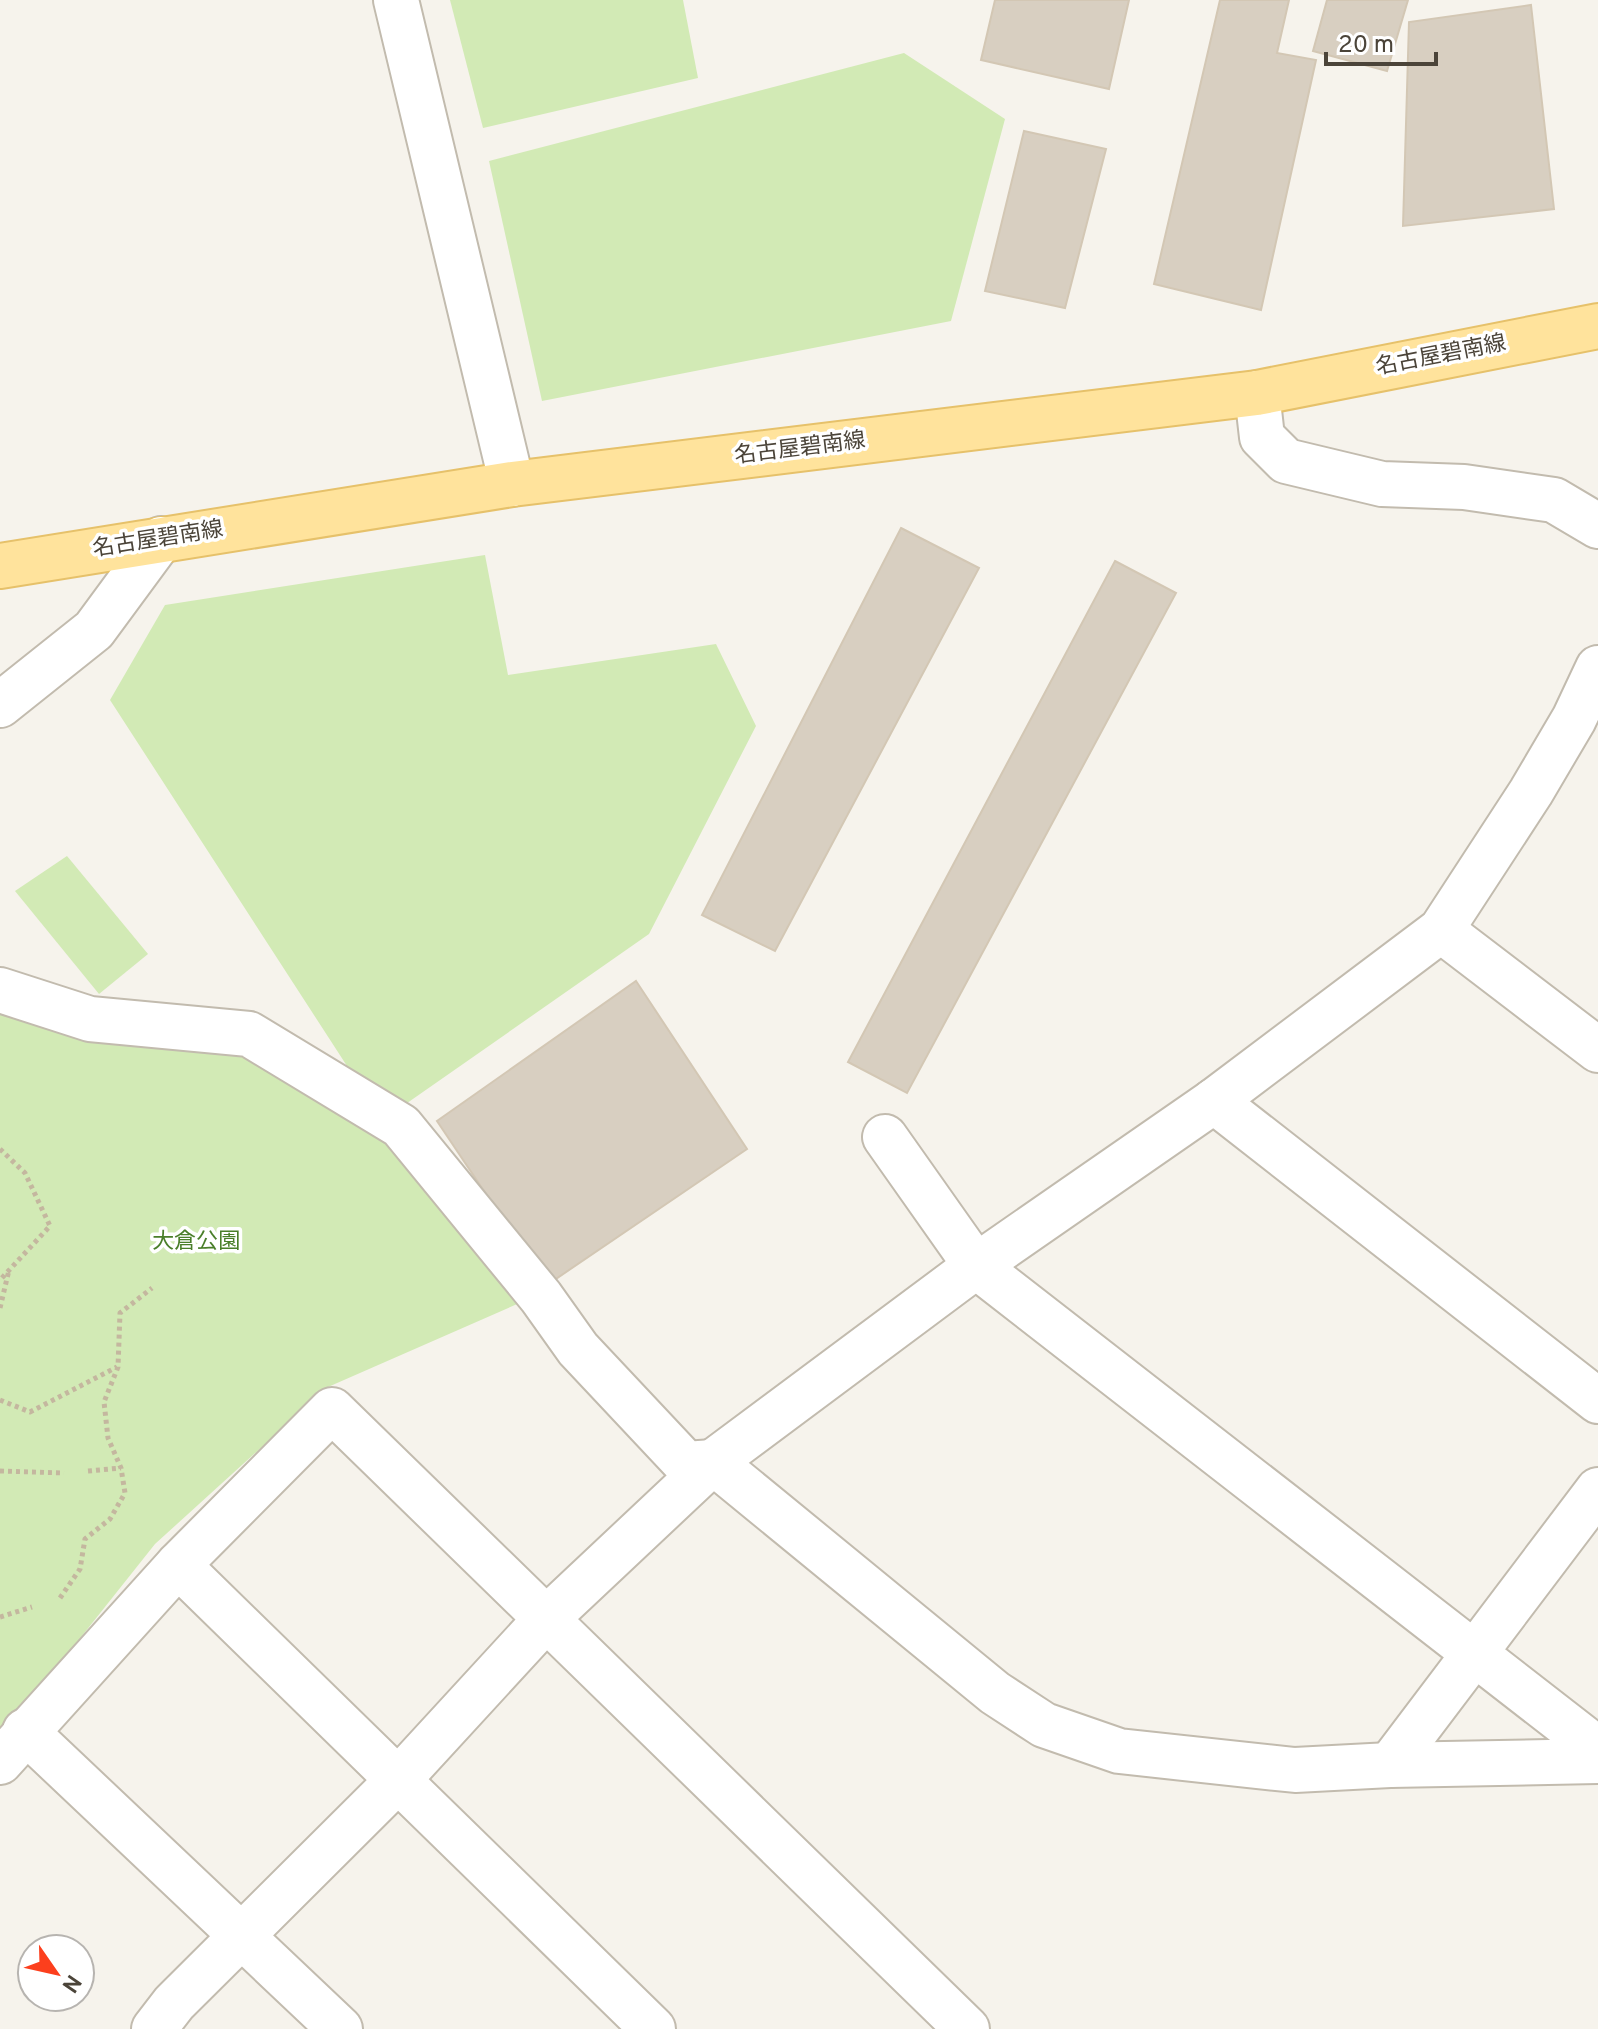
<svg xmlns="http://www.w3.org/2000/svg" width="1598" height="2029" font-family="Overpass,'Noto Sans JP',sans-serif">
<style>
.green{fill:#d2eab5}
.building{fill:#d8cfc1;stroke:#d3c7b4;stroke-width:2}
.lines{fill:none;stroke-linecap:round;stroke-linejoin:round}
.minor-casing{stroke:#c2bbae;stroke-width:48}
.tertiary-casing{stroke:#c2bbae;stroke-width:48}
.primary-casing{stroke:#e6c16a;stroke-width:48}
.path{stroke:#c4b79f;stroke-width:5;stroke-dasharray:4 4;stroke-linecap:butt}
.minor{stroke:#fff;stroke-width:44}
.tertiary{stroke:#fff;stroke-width:44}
.primary{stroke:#ffe39c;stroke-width:44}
.labels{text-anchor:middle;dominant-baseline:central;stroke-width:7;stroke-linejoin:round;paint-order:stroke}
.street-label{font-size:22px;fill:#4b4439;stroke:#fff}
.park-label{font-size:22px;fill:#4a7f2a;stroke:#fff}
</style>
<rect width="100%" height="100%" fill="#f6f3ec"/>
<!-- green -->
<g class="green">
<polygon points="450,0 683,0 698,78 483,128"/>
<polygon points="904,53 1005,119 951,321 542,401 489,161"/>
<polygon points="485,555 508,675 716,644 756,726 649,934 400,1108 369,1100 110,700 165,605"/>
<polygon points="67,856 148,954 99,994 15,891"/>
<polygon points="0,1004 244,1043 393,1133 524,1301 328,1387 155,1544 0,1739"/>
</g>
<!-- building -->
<g class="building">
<polygon points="995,0 1129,0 1109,89 981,60"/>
<polygon points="1220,0 1289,0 1277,53 1316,60 1261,310 1154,284"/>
<polygon points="1327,0 1408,0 1387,71 1313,51"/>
<polygon points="1531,5 1554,209 1403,226 1409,22"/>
<polygon points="1024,131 1106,149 1065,308 985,291"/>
<polygon points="901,528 979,568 775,951 702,915"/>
<polygon points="1115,561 1176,593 907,1093 848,1062"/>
<polygon points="636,981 747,1149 547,1285 437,1121"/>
</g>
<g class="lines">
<!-- minor casing -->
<g class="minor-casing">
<g id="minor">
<polyline points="1257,393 1262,437 1286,461 1382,484 1464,487 1554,500 1598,526"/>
<polyline points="0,705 94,630 161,539"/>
<polyline points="1441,930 1598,1050"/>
<polyline points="0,990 90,1019 249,1034 401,1126 541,1297 578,1349 686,1464 713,1462 995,1693 1044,1725 1119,1751 1295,1770 1390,1765 1598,1761"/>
<polyline points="1214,1101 1598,1401"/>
<polyline points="885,1137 976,1266 1591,1744 1598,1755"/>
<polyline points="178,1565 653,2029"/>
<polyline points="25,1731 340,2029"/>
<polyline points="0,1762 178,1565 332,1410 967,2029"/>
<polyline points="1390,1765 1598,1490"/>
<polyline points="154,2029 174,2003 399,1779 545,1620 713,1462 976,1266 1214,1101 1441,930 1531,792 1574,719 1598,668"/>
</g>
</g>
<!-- tertiary casing -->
<g class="tertiary-casing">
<polyline id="tertiary" points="396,0 512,484"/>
</g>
<!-- primary casing -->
<g class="primary-casing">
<polyline id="primary" points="0,566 512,484 1257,393 1598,326"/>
</g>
<!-- path -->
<g class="path">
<polyline points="0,1149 25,1173 50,1226 0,1280"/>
<polyline points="0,1308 9,1270"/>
<polyline points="0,1400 30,1412 117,1367"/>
<polyline points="0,1471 64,1473"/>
<polyline points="88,1471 121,1468"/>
<polyline points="60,1598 80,1569 85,1539 110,1519 125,1493 121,1468 108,1438 104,1402 118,1367 120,1313 152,1288"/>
<polyline points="0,1617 32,1607"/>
</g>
<!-- minor -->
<use href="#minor" class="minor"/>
<!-- tertiary -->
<use href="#tertiary" class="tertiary"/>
<!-- primary -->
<use href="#primary" class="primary"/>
</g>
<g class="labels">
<!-- street labels -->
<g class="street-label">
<text transform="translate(1441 356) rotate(-11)">名古屋碧南線</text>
<text transform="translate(800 449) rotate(-7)">名古屋碧南線</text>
<text transform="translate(158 540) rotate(-9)">名古屋碧南線</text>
</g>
<!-- park labels -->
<g class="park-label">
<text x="196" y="1242">大倉公園</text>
</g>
</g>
<!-- north arrow -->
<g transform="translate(56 1973) rotate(124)"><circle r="38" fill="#ffffff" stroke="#b7b4b0" stroke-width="2"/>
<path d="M0-6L14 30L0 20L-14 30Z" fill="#fc3f1d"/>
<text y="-12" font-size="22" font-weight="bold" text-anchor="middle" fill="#4b4439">N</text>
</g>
<!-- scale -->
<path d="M1326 52v12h110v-12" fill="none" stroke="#4b4439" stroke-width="4"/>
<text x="1338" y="52" font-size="24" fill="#4b4439" stroke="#ffffff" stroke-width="6" paint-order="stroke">20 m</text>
</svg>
